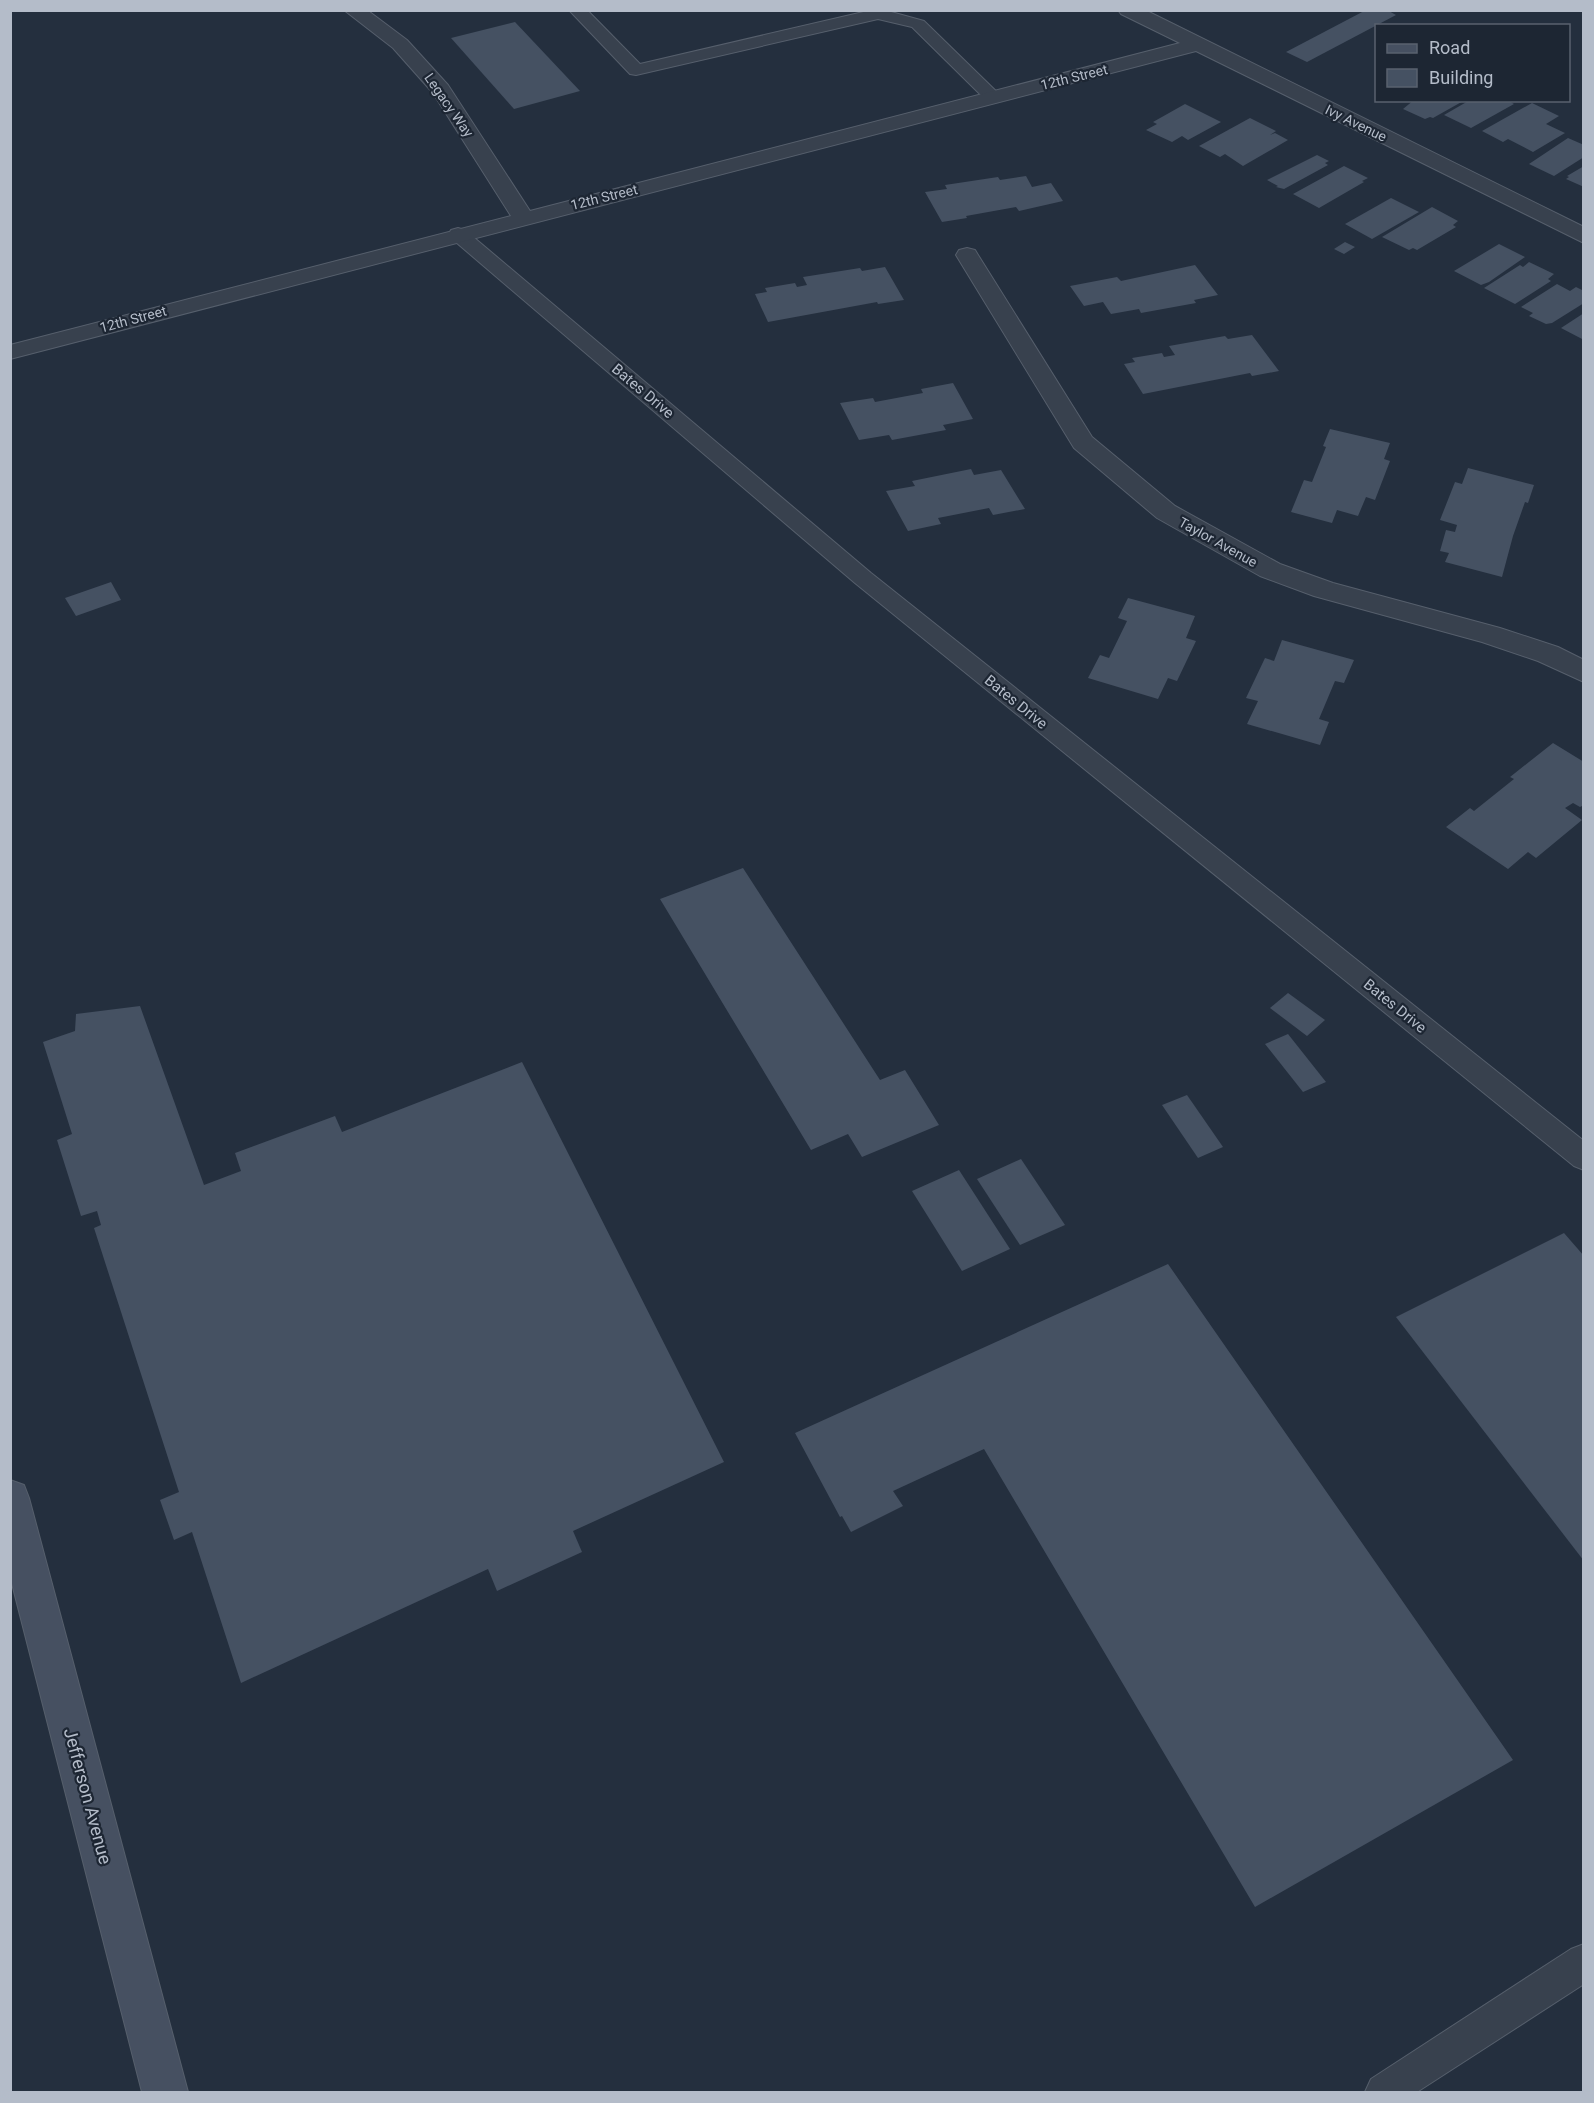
<svg xmlns="http://www.w3.org/2000/svg" width="1594" height="2103" font-family="Roboto,sans-serif">
<style>
.building{fill:#455162}
.lines{fill:none;stroke-linecap:round;stroke-linejoin:round}
.lane-casing{stroke:#565f6c;stroke-width:2}
.street-casing{stroke:#565f6c;stroke-width:2}
.secondary-casing{stroke:#565f6c;stroke-width:2}
.lane{fill:#38414e;fill-rule:evenodd}
.street{fill:#38414e;fill-rule:evenodd}
.secondary{fill:#465061;fill-rule:evenodd}
.labels{text-anchor:middle;dominant-baseline:central;stroke-width:4.5;stroke-linejoin:round;paint-order:stroke}
.far-street-label{font-size:14px;fill:#b4bcc9;stroke:#1d2633}
.street-label{font-size:15px;fill:#b4bcc9;stroke:#1d2633}
.near-street-label{font-size:18px;fill:#b4bcc9;stroke:#1d2633}
</style>
<rect width="100%" height="100%" fill="#242f3e"/>
<!-- building -->
<g class="building">
<polygon points="1366,10 1387,10 1396,15 1307,62 1286,52"/>
<polygon points="515,22 580,91 514,109 451,38"/>
<polygon points="1414,100 1465,100 1433,118 1430,117 1425,119 1403,109"/>
<polygon points="1470,100 1507,100 1514,104 1471,128 1444,115"/>
<polygon points="1532,103 1559,116 1546,124 1565,133 1533,152 1508,139 1503,142 1482,131"/>
<polygon points="1185,104 1221,122 1188,140 1182,136 1172,142 1146,130 1157,124 1153,122"/>
<polygon points="1250,118 1276,131 1270,135 1275,133 1288,140 1243,166 1225,154 1220,157 1199,146"/>
<polygon points="1568,138 1584,145 1584,157 1554,176 1529,164"/>
<polygon points="1317,155 1329,161 1325,163 1328,165 1284,189 1276,187 1278,186 1267,180"/>
<polygon points="1344,166 1368,178 1362,181 1364,182 1319,208 1293,194"/>
<polygon points="1584,166 1584,187 1566,179 1569,177 1567,176"/>
<polygon points="1026,176 1032,187 1051,183 1063,201 1019,211 1016,207 966,216 967,218 942,222 925,192 947,189 945,185 998,177 1000,180"/>
<polygon points="1391,198 1419,212 1372,239 1345,224"/>
<polygon points="1432,207 1458,221 1453,225 1456,227 1417,250 1413,248 1409,250 1382,237"/>
<polygon points="1345,242 1355,247 1344,254 1334,249"/>
<polygon points="1499,244 1525,257 1489,282 1481,285 1454,271"/>
<polygon points="1529,262 1554,274 1548,279 1551,281 1515,304 1484,288 1520,265 1523,267"/>
<polygon points="1195,265 1218,295 1194,300 1196,303 1141,313 1139,309 1111,314 1103,302 1084,306 1070,286 1117,277 1121,281"/>
<polygon points="885,267 904,300 878,304 877,302 768,322 755,294 767,292 765,288 795,283 797,287 807,285 803,277 860,268 862,271"/>
<polygon points="1557,284 1570,291 1576,287 1584,291 1584,303 1552,323 1546,324 1529,316 1533,313 1521,307"/>
<polygon points="1584,313 1584,340 1561,328"/>
<polygon points="1252,335 1279,371 1252,376 1250,373 1143,394 1124,364 1135,362 1132,358 1162,353 1164,357 1175,355 1169,346 1225,336 1228,339"/>
<polygon points="953,383 973,419 943,425 946,430 892,440 889,435 859,440 840,403 873,398 875,402 923,393 921,389"/>
<polygon points="1330,429 1390,443 1384,459 1390,461 1375,500 1366,497 1358,516 1337,510 1332,523 1291,512 1304,480 1312,482 1326,447 1323,446"/>
<polygon points="1468,468 1534,485 1528,503 1525,502 1513,536 1502,577 1445,562 1449,553 1440,551 1446,530 1455,532 1457,525 1440,520 1455,482 1462,484"/>
<polygon points="971,469 974,475 1001,470 1025,509 993,515 989,508 938,518 941,524 908,531 886,491 915,486 912,481"/>
<polygon points="111,582 121,600 76,616 65,598"/>
<polygon points="1128,598 1195,616 1186,638 1196,641 1177,681 1168,678 1158,699 1088,678 1100,655 1109,658 1127,621 1118,618"/>
<polygon points="1282,640 1354,660 1344,683 1335,681 1319,719 1329,722 1320,745 1247,724 1258,701 1246,698 1265,658 1274,661"/>
<polygon points="1553,743 1584,762 1584,805 1580,807 1573,803 1565,808 1582,820 1536,858 1528,852 1508,869 1446,827 1470,808 1474,811 1514,779 1510,777"/>
<polygon points="743,868 880,1080 905,1070 939,1125 862,1157 848,1134 811,1150 660,899"/>
<polygon points="1288,993 1325,1020 1307,1036 1270,1008"/>
<polygon points="140,1006 204,1185 241,1171 235,1153 335,1116 342,1132 522,1062 724,1462 573,1531 582,1552 497,1591 488,1569 241,1683 192,1532 174,1540 160,1500 179,1492 94,1228 101,1225 97,1211 81,1216 57,1140 72,1134 43,1042 75,1031 76,1014"/>
<polygon points="1288,1034 1326,1082 1303,1092 1265,1044"/>
<polygon points="1187,1095 1223,1147 1198,1158 1162,1105"/>
<polygon points="1021,1159 1065,1225 1020,1245 977,1179"/>
<polygon points="959,1170 1010,1249 962,1271 912,1191"/>
<polygon points="1564,1233 1584,1256 1584,1561 1396,1317"/>
<polygon points="1168,1264 1513,1760 1255,1907 984,1449 893,1491 903,1506 851,1532 842,1516 840,1517 795,1433"/>
</g>
<g class="lines">
<!-- lane casing -->
<g class="lane-casing">
<g id="lane">
<polygon points="569,10 587,10 640,64 872,10 884,10 924,21 1002,97 999,101 987,101 912,27 878,19 636,75 630,74"/>
<polygon points="458,228 465,230 871,573 1584,1141 1584,1170 1574,1166 855,583 451,238 449,234 451,230"/>
<polygon points="1584,1944 1584,1984 1417,2092 1365,2092 1371,2079 1571,1949"/>
</g>
</g>
<!-- street casing -->
<g class="street-casing">
<g id="street">
<polygon points="344,10 367,10 407,40 448,85 530,211 1180,43 1121,14 1118,10 1145,10 1584,227 1584,243 1196,51 10,359 10,345 511,216 433,93 393,48"/>
<polygon points="967,248 975,250 978,255 1092,437 1175,506 1280,564 1333,583 1500,628 1558,647 1584,660 1584,682 1538,661 1482,642 1314,596 1260,576 1157,518 1074,448 956,255 959,250"/>
</g>
</g>
<!-- secondary casing -->
<g class="secondary-casing">
<polygon id="secondary" points="10,1480 24,1485 29,1498 188,2092 142,2092 10,1576"/>
</g>
<!-- lane -->
<use href="#lane" class="lane"/>
<!-- street -->
<use href="#street" class="street"/>
<!-- secondary -->
<use href="#secondary" class="secondary"/>
</g>
<g class="labels">
<!-- far-street labels -->
<g class="far-street-label">
<text transform="translate(1074 77) rotate(-14)">12th Street</text>
<text transform="translate(449 105) rotate(55)">Legacy Way</text>
<text transform="translate(1356 123) rotate(26)">Ivy Avenue</text>
<text transform="translate(604 197) rotate(-14)">12th Street</text>
<text transform="translate(133 319) rotate(-15)">12th Street</text>
<text transform="translate(1218 542) rotate(29)">Taylor Avenue</text>
</g>
<!-- street labels -->
<g class="street-label">
<text transform="translate(643 391) rotate(40)">Bates Drive</text>
<text transform="translate(1016 702) rotate(39)">Bates Drive</text>
<text transform="translate(1395 1006) rotate(39)">Bates Drive</text>
</g>
<!-- near-street labels -->
<g class="near-street-label">
<text transform="translate(88 1796) rotate(75)">Jefferson Avenue</text>
</g>
</g>
<!-- border -->
<rect width="1594" height="2103" fill="none" stroke="#b4bcc9" stroke-width="24"/>
<!-- legend -->
<rect x="1375" y="24" width="195" height="78" fill="#1d2633" stroke="#59626f" stroke-width="1.5"/>
<rect x="1387" y="44" width="30" height="9" fill="#465061" stroke="#59626f" stroke-width="1.5"/>
<text x="1429" y="54" font-size="18" fill="#b4bcc9">Road</text>
<rect x="1387" y="69" width="30" height="18" fill="#455162" stroke="#59626f" stroke-width="1.5"/>
<text x="1429" y="84" font-size="18" fill="#b4bcc9">Building</text>
</svg>
